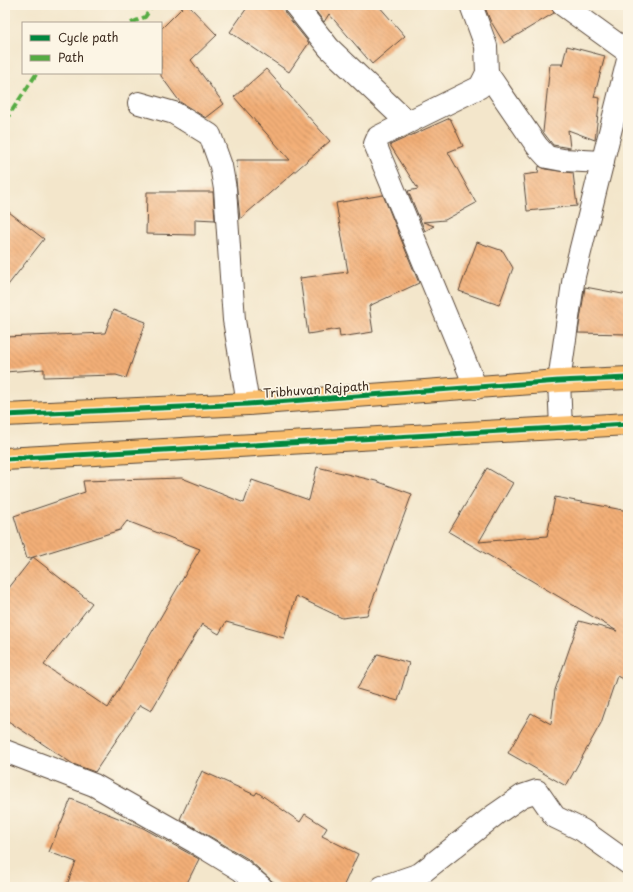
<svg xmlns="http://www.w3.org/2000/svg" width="633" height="892" font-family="'Playpen Sans',sans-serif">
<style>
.building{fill:url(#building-back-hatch)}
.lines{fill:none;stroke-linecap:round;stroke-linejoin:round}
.minor-casing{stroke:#574638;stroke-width:24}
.trunk-casing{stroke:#574638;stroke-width:24}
.minor{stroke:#fff;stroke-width:22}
.trunk{stroke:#fabe6d;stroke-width:22}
.quiet{stroke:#55ab43;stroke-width:4;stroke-dasharray:8 4;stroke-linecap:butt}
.cycleway-casing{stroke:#fcf5e5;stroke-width:8}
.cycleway{stroke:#00873e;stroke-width:5}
.labels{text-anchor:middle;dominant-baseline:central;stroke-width:3.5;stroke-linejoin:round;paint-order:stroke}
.street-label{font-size:12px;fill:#3b2a1e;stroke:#fcf5e5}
</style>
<defs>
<pattern id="building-back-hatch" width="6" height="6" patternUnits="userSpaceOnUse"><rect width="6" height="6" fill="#f3af77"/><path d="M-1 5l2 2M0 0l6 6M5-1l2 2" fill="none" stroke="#c68f61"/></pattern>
</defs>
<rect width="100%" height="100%" fill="#fcf5e5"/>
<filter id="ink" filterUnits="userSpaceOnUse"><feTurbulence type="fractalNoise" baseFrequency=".025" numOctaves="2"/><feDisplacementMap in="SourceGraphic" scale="8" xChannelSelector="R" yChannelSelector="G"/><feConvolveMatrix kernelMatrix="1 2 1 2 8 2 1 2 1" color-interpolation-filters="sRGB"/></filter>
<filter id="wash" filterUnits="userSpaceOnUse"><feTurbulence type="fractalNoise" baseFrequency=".012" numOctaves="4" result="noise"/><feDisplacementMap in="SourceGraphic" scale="16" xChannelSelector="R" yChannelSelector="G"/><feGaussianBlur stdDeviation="0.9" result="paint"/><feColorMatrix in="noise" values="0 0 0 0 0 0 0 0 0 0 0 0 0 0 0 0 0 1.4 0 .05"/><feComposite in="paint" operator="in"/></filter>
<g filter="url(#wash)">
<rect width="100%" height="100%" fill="#f3e6cb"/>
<g id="blocks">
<!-- building -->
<g class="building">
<polygon points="185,5 188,5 217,35 191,60 224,104 206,118 180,102 161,76 161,29"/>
<polygon points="249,5 283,5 285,13 309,43 289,72 230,32"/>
<polygon points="311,5 378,5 405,36 372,64 329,14 324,22"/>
<polygon points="484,5 551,5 554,13 504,43 490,20"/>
<polygon points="567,46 605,56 594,97 600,98 595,140 568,130 570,148 553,145 543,132 550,64 562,64 562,66"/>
<polygon points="266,69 330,141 240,219 236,180 237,160 290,160 234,97"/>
<polygon points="450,118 463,146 448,152 476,203 445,220 423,222 434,226 425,231 408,191 418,189 390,145"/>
<polygon points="539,166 545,169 573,173 577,206 527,211 523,175 538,173"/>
<polygon points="147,192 213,192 215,220 195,219 195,235 146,234"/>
<polygon points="383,195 419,283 369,306 373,332 340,337 339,329 308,334 300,278 348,272 336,203"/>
<polygon points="5,209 44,239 5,289"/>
<polygon points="477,242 503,251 513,268 499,305 459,291"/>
<polygon points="585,287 628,295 628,334 578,333"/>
<polygon points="113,310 146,322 126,378 116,375 44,377 44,369 5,372 5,337 105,333"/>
<polygon points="317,467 376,481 412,494 367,615 342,618 296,596 284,638 226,622 219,634 202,624 151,711 140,705 95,772 73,764 5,719 5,593 33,557 92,603 44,665 108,708 200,549 127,521 120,530 27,559 14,516 85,492 83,481 182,478 244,503 252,480 309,500"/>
<polygon points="487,468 513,483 479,542 547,536 555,497 628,511 628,682 617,676 601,723 566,786 508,753 531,713 551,724 555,690 579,621 617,631 449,532"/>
<polygon points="378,654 409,663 398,701 357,689"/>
<polygon points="202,771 255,795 257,792 300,822 305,814 327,828 322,836 358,854 343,887 282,887 272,881 248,859 180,819"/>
<polygon points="71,799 143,828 199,859 185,887 66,887 76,862 49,852"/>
</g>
</g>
</g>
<g filter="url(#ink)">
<use href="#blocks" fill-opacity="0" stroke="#574638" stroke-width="1"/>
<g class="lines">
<!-- minor casing -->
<g class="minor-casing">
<g id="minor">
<polyline points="295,5 329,48 407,122"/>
<polyline points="471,5 486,46 487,73 480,87 378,137 375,144 476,388"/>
<polyline points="563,5 628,52"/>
<polyline points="487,73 537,146 547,157 563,160 603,162"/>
<polyline points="139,103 174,113 210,135 221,166 225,189 234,320 248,404"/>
<polyline points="561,428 559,381 574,276 628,60"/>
<polyline points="5,751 94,785 195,842 241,870 261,887"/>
<polyline points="382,887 420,874 496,814 522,796 537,791 555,817 582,830 628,863"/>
</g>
</g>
<!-- trunk casing -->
<g class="trunk-casing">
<g id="trunk">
<polyline points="5,415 248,404 559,381 628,378"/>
<polyline points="5,459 628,424"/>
</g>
</g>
<!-- minor -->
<use href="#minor" class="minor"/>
<!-- trunk -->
<use href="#trunk" class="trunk"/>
<!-- quiet -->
<g class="quiet">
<polyline points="131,23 145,17 153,5"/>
<polyline points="5,121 37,73"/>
</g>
<!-- cycleway casing -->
<g class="cycleway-casing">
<g id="cycleway">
<polyline points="5,415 248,404 559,381 628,378"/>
<polyline points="5,459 628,424"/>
</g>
</g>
<!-- cycleway -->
<use href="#cycleway" class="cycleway"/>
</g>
</g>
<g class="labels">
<!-- street labels -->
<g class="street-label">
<text transform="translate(316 389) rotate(-4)">Tribhuvan Rajpath</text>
</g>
</g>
<!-- margin -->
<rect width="633" height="892" fill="none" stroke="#fcf5e5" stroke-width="20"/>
<!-- legend -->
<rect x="22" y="22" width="140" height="52" fill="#fcf5e5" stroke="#afa495"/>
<rect x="30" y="35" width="20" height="6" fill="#00873e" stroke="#afa495"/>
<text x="58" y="42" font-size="12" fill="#3b2a1e">Cycle path</text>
<rect x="30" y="55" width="20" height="6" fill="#55ab43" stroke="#afa495"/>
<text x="58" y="62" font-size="12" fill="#3b2a1e">Path</text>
</svg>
